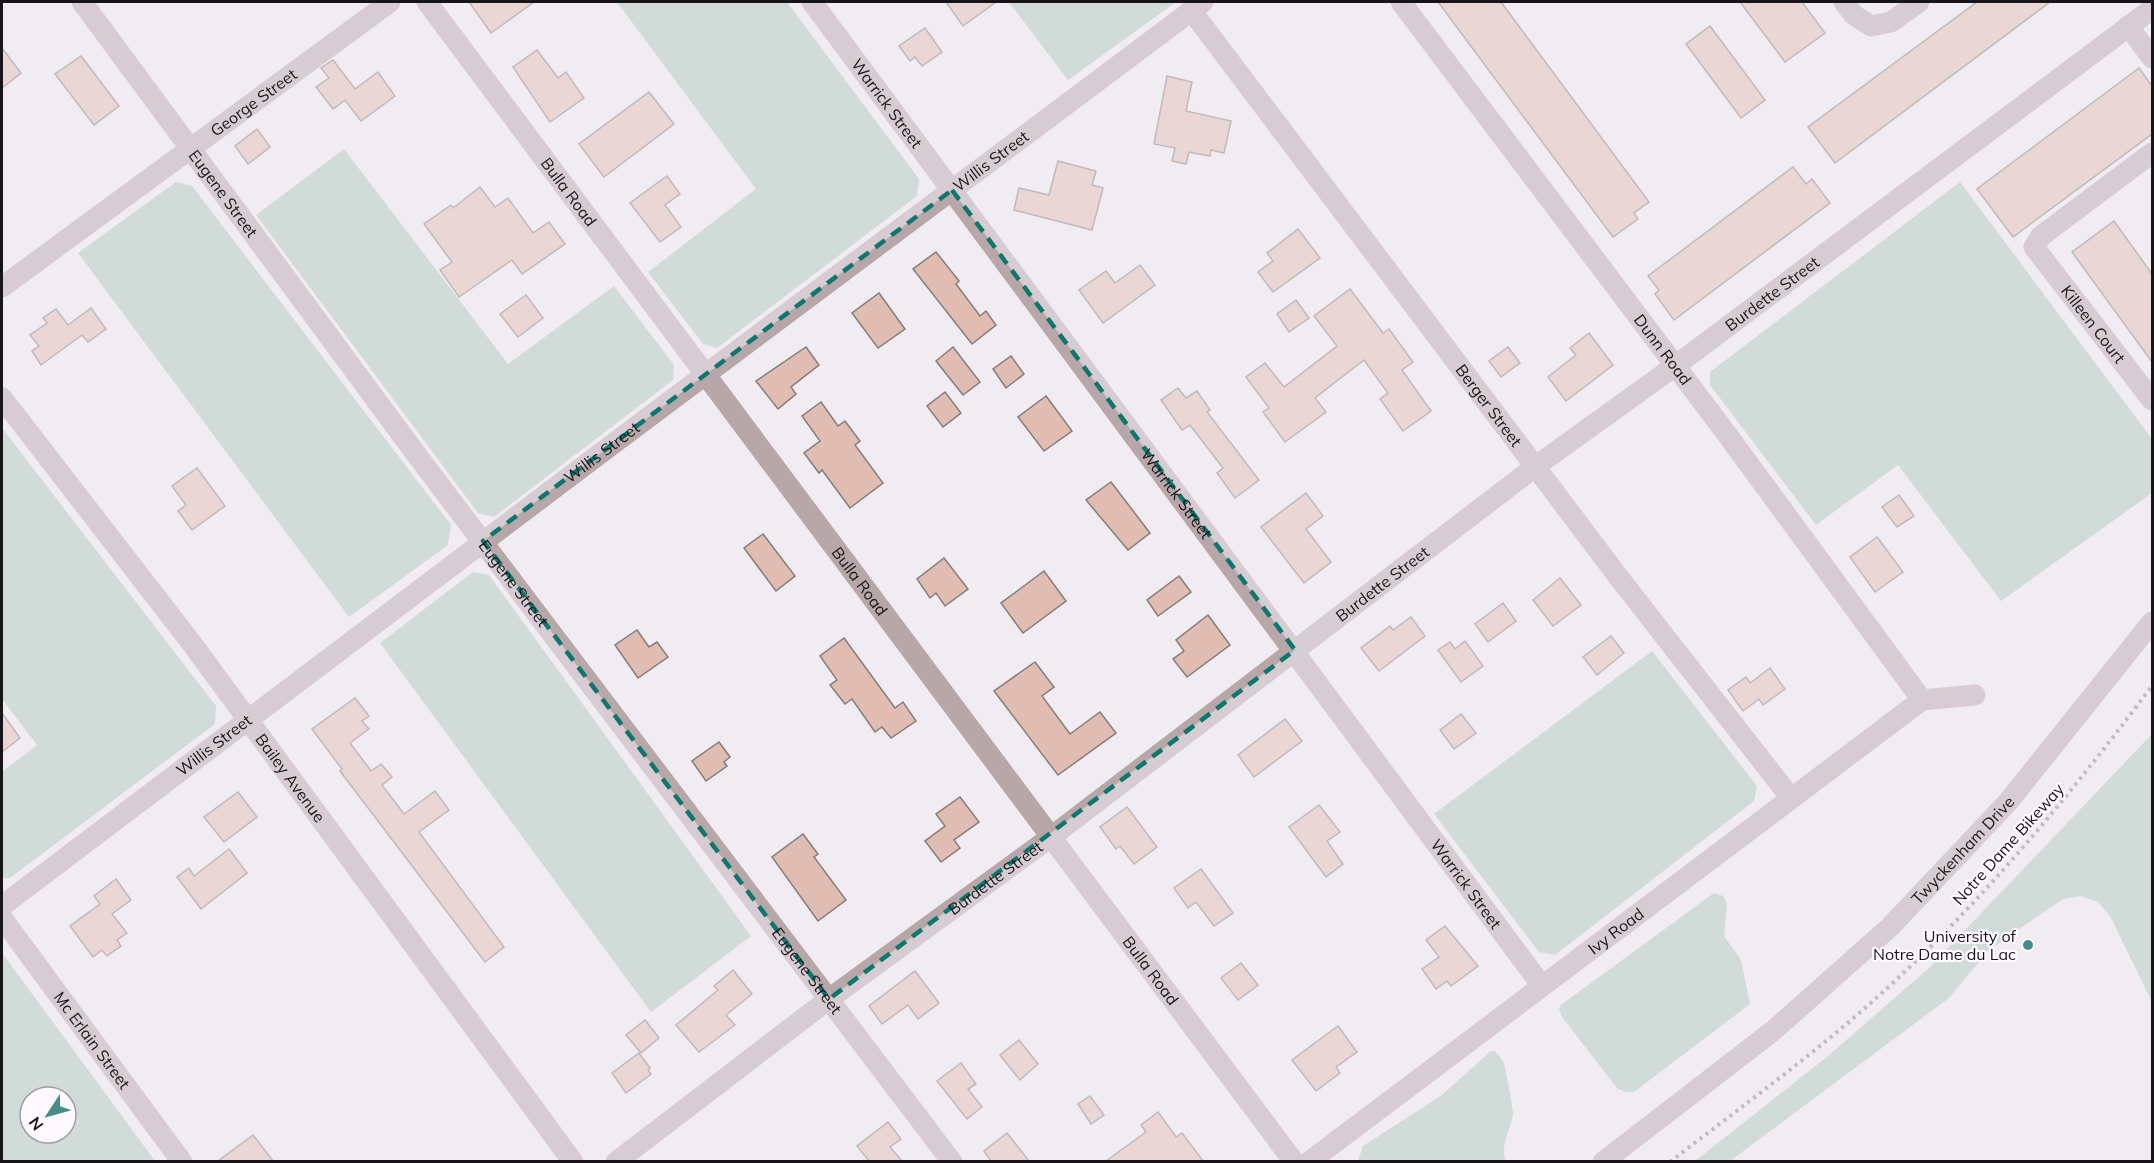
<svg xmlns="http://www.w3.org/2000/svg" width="2154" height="1163" font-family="Mulish,sans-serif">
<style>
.green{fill:#aac9b9;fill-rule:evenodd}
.building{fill:#e1bcb2;stroke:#857d7a;stroke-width:1.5}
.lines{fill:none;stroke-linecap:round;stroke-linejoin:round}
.path{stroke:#858186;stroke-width:4;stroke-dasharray:3 4.5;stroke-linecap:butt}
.minor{stroke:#b8a7a9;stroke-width:21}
.marked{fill:none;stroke:#0f766e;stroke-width:4.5;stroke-dasharray:12 8;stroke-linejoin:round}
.poi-dot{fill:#468d8a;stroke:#fef9ff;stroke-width:2}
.labels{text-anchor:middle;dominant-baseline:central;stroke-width:4.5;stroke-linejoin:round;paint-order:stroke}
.street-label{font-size:16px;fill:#171518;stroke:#fef9ff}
.poi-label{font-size:16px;fill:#171518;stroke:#fef9ff;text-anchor:end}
</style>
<rect width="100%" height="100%" fill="#f1ebf2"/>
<!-- green -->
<g class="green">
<polygon points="617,2 787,2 919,179 917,196 717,348 703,344 648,272 756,189"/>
<polygon points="1009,2 1176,2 1068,80"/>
<polygon points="344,149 508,364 614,286 674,365 673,380 494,517 478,513 256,215"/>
<polygon points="176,182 192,186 451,525 448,545 349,617 78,253"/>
<polygon points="1960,182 2152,439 2152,493 2001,601 1898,465 1816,525 1710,385 1710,372"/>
<polygon points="2,428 216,706 215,724 10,878 2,878 2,772 37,745 2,699"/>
<polygon points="473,572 489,575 751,936 651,1012 380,643"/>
<polygon points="1652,651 1757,786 1754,801 1555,955 1539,952 1434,814"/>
<polygon points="2152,734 2152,1002 2110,916 2098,902 2081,896 2063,899 1989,950 1949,998 1730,1161 1695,1161 1827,1057 1929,968"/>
<polygon points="1714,893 1723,896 1727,904 1724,936 1741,960 1750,1004 1634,1092 1625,1092 1617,1088 1562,1017 1559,1008 1562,1004"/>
<path d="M2,953l153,208h-153zM30,1097h36v36h-36z"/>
<path d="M1491,1051h4c3,4 7,8 9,12 1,4 10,49 9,52 -3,17 -13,29 -7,46h-148l5,-15 79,-51z"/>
</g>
<!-- building -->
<g class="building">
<polygon points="469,2 534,2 491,33"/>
<polygon points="946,2 996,2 963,26"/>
<polygon points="1438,2 1501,2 1649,202 1634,213 1638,219 1613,237"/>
<polygon points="1740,2 1802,2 1825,33 1785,62"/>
<polygon points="1977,2 2050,2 1835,163 1808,127"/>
<polygon points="1710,26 1765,100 1741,118 1686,44"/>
<polygon points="925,28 942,52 922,66 915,57 910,61 899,46"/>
<polygon points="2,48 21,73 2,88"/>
<polygon points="537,50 558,78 566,72 584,98 550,122 513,67"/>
<polygon points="81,56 119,106 94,125 55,74"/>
<polygon points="333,60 355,89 378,72 395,96 361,121 345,100 333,109 316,87 329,78 321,68"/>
<polygon points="2139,68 2152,86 2152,134 2013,237 1977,189"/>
<polygon points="1167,76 1192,82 1186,111 1231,121 1224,153 1211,150 1210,156 1189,152 1186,164 1172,161 1175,148 1154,144"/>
<polygon points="649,92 674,124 604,177 579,144"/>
<polygon points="257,129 270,147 248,164 235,146"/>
<polygon points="1058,161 1096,171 1092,185 1103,188 1092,230 1014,210 1019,188 1049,195"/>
<polygon points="1793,167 1806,184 1812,179 1830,203 1674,320 1655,294 1659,290 1648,276"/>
<polygon points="667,176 680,194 665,205 681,227 660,242 630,203"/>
<polygon points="480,187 495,207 508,198 533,233 549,222 565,244 522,274 512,260 459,297 440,270 452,262 424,224 451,205 453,208"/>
<polygon points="2114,221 2152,274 2152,362 2072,252"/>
<polygon points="1298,229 1320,258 1273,292 1258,272 1273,261 1267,253"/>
<polygon points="936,252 959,281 956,284 980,316 986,311 996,325 972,344 913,269"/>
<polygon points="1140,265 1155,285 1103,323 1079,290 1106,271 1115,283"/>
<polygon points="1350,289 1383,333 1389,329 1413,362 1402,370 1431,411 1403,431 1380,399 1388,393 1364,360 1315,398 1326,412 1285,442 1263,412 1269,408 1246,377 1265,363 1284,387 1337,346 1314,316"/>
<polygon points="879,293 905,329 878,348 852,313"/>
<polygon points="526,295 543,318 518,337 500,314"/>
<polygon points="1296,300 1309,318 1289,332 1277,314"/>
<polygon points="91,308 106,329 88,342 82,335 41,365 32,351 39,346 30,335 47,323 43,318 56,309 68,325"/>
<polygon points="1589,333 1613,365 1566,401 1548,377 1576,355 1570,348"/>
<polygon points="806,347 819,365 791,387 796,394 778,409 756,381"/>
<polygon points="953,347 980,382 963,395 936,361"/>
<polygon points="1508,347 1520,363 1501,377 1489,361"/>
<polygon points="1011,356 1024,374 1006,388 993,369"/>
<polygon points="1178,388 1186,398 1197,391 1210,410 1207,412 1259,480 1235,498 1217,473 1223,468 1190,425 1182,430 1161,400"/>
<polygon points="945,392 961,413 943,427 927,406"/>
<polygon points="1046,396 1072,431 1044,451 1018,417"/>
<polygon points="821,402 838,426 845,421 860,441 855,445 883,483 850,508 822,470 819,473 804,453 820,441 802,416"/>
<polygon points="197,468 225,506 192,530 178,511 186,505 172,486"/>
<polygon points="1111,482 1150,533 1128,550 1086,500"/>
<polygon points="1306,493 1323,516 1306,529 1331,562 1304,583 1261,527"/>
<polygon points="1899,495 1914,516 1897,527 1882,507"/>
<polygon points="763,534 795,576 776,591 744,548"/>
<polygon points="1877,537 1903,572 1875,592 1850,557"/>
<polygon points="944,558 968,589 945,606 936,593 930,598 917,579"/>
<polygon points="1044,571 1066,601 1023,633 1001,603"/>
<polygon points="1179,576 1191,592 1158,616 1147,600"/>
<polygon points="1560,578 1581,605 1553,626 1533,600"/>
<polygon points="1503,603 1516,621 1488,642 1475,624"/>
<polygon points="1208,615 1230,645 1187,677 1173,659 1184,651 1176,640"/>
<polygon points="1411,617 1425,636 1379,671 1361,648 1390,626 1393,630"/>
<polygon points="637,630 649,647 657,642 668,657 638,678 615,645"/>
<polygon points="1611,636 1624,653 1597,675 1583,657"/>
<polygon points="844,638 895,708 903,702 916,721 891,738 882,727 875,732 852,699 845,704 830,685 837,680 820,656"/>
<polygon points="1465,641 1483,666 1461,682 1438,650 1450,642 1455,649"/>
<polygon points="1035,662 1054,687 1042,696 1070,734 1100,712 1116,733 1058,775 994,691"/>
<polygon points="1770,668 1785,689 1763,705 1759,699 1743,711 1728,690 1746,677 1750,683"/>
<polygon points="355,698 369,716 362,721 369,729 350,743 371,771 381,764 392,777 382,785 404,814 435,791 449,810 419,832 504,947 485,962 340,771 342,769 312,729"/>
<polygon points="2,713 20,738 2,752"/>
<polygon points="1461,714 1476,733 1454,749 1440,730"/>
<polygon points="1285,719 1302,741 1254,777 1238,755"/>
<polygon points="719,742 730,757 724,762 727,766 706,781 692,761"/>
<polygon points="238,792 257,817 224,842 204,817"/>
<polygon points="960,797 979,822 954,840 960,848 941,862 925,841 945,826 936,814"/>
<polygon points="1319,805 1340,832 1327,841 1343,864 1326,877 1289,827"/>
<polygon points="1127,807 1157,847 1134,864 1120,846 1116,849 1100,827"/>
<polygon points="803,834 818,854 814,857 846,900 818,921 772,857"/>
<polygon points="229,849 247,873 201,909 177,877 189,868 194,876"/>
<polygon points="1201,869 1233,913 1214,926 1196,902 1188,908 1174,888"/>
<polygon points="116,879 131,900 112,914 127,933 117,940 121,946 107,956 102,950 93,957 70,926 100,904 94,896"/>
<polygon points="1445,926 1478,966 1451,986 1447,981 1436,989 1422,969 1439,957 1426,940"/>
<polygon points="1241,963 1258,985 1238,1000 1221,978"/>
<polygon points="733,970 752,994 726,1015 735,1025 699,1052 676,1025 718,990 714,986"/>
<polygon points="915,971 939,1003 918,1019 908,1005 882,1024 869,1006"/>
<polygon points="645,1020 659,1038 641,1053 626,1035"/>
<polygon points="1338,1026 1357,1052 1336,1067 1340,1073 1316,1091 1292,1060"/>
<polygon points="1019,1040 1038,1064 1020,1080 1000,1055"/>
<polygon points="639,1053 650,1068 648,1070 651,1074 626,1093 612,1073"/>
<polygon points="961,1063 976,1084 968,1089 982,1107 967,1119 937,1081"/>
<polygon points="1090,1096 1104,1115 1091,1124 1078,1104"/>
<polygon points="1158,1112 1176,1137 1182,1133 1203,1161 1106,1161 1146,1132 1141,1125"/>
<polygon points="888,1122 901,1139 890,1147 902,1161 869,1161 857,1146"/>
<polygon points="1007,1133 1029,1161 991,1161 984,1151"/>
<polygon points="253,1135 273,1161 218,1161"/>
</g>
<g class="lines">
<!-- path -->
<path class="path" d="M1670,1162c72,-56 146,-109 213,-170 101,-92 187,-197 269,-306"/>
<!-- minor -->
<g class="minor">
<path id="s1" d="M82,2l334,452 536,708"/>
<path id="s2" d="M427,2l867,1160"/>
<path id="s3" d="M812,2l730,984"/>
<path id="s4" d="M1401,2l325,431 196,267"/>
<polyline points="1844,2 1854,15 1871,26 1891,22 1919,2"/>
<path id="s5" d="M1191,10l429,569 171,219"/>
<polyline points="2128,26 2152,58"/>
<path id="s6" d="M2152,153l-111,83 -7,11 118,153"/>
<path id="s7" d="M2,287l388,-285"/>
<path id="s8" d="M2,398l191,247 380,517"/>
<polyline points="1922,700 1975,695"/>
<path id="s9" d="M2,906c398,-304 800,-604 1201,-904"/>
<path id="s10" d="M2,918l180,244"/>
<path id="s11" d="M616,1162l213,-163 222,-162 485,-371 139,-100 477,-357"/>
<path id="s12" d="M1309,1162l613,-462"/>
<path id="s13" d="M1603,1162l171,-132 116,-103 118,-125 144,-180"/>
</g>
</g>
<!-- marked area -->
<path d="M0 0H2154V1163H0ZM952,190l343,460 -466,349 -346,-458z" fill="#f1ebf2" fill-opacity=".55" fill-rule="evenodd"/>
<path class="marked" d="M952,190l343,460 -466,349 -346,-458z"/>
<!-- markers -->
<circle class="poi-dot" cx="2028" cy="945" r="6"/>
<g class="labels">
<!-- street labels -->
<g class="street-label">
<text stroke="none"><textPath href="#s7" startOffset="312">George Street</textPath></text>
<text stroke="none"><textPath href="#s3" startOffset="126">Warrick Street</textPath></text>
<text stroke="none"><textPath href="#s9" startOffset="1238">Willis Street</textPath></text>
<text stroke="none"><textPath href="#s2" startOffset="237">Bulla Road</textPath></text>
<text stroke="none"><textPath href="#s1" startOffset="238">Eugene Street</textPath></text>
<text stroke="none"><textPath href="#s11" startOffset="1446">Burdette Street</textPath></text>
<text stroke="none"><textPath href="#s6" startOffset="249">Killeen Court</textPath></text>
<text stroke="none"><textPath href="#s4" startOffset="435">Dunn Road</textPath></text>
<text stroke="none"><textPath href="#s5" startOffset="495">Berger Street</textPath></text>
<text stroke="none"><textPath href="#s9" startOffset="752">Willis Street</textPath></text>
<text stroke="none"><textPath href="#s3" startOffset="612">Warrick Street</textPath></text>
<text stroke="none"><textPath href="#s2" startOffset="723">Bulla Road</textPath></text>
<text stroke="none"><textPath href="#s1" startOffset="724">Eugene Street</textPath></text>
<text stroke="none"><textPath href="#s11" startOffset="960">Burdette Street</textPath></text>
<text stroke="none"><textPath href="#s9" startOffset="266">Willis Street</textPath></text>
<text stroke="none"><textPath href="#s8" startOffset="477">Bailey Avenue</textPath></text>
<text transform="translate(2008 844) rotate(-48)">Notre Dame Bikeway</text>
<text stroke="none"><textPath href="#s13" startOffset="477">Twyckenham Drive</textPath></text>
<text stroke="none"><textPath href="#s11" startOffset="474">Burdette Street</textPath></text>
<text stroke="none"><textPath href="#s3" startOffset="1098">Warrick Street</textPath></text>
<text stroke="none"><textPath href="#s12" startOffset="384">Ivy Road</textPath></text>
<text stroke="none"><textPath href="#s1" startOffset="1210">Eugene Street</textPath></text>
<text stroke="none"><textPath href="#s2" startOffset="1209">Bulla Road</textPath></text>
<text stroke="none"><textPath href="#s10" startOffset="152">Mc Erlain Street</textPath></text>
</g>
<!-- poi labels -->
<g class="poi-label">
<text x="2016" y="936">University of<tspan x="2016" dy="18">Notre Dame du Lac</tspan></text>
</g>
</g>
<!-- border -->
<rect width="2154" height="1163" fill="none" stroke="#171518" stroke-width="6"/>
<!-- north arrow -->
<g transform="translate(48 1115) rotate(234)"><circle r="28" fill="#fef9ff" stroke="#a29ea3" stroke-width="1.5"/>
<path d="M0-4.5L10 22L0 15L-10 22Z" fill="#468d8a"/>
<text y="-9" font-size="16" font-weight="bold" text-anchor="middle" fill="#171518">N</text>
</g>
</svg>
